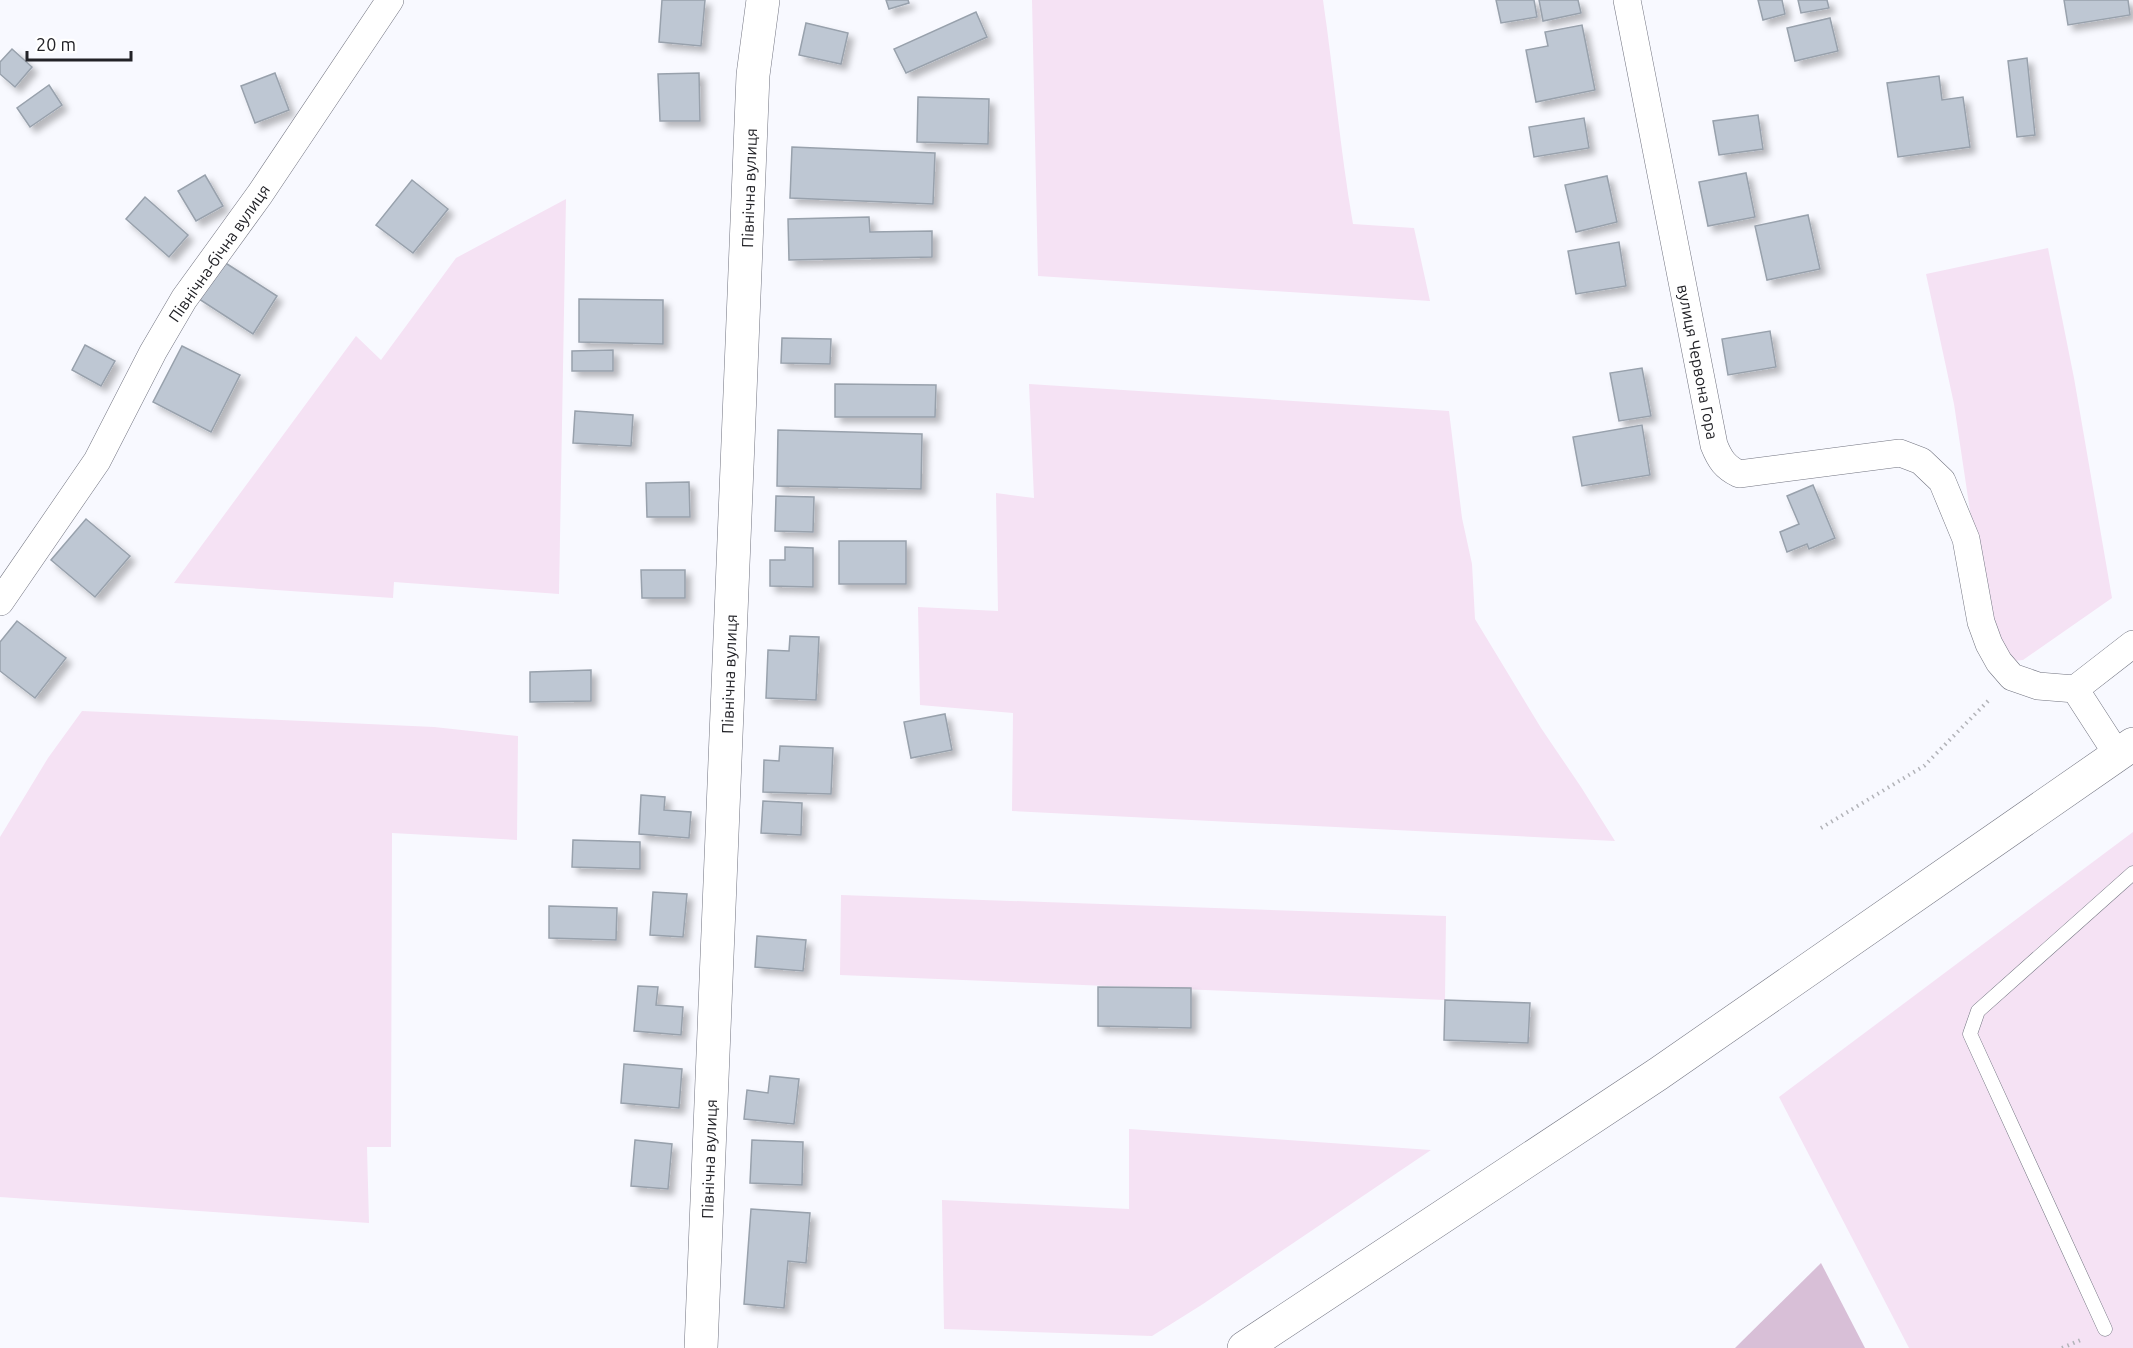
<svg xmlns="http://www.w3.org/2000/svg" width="2133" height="1348" font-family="Ubuntu,sans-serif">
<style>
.green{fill:#f5e2f4}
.forest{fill:#d8bfd7}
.building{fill:#bec7d3;stroke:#98a1ac;stroke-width:1.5;filter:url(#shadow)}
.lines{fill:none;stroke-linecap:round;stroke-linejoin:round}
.service-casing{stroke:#727480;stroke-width:15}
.minor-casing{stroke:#727480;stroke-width:28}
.tertiary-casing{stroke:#727480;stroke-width:34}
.trunk-casing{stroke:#727480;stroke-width:34}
.path{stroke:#b2b3b8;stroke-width:4;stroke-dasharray:1.5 4.5;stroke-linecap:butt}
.service{stroke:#fff;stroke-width:14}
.minor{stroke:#fff;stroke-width:27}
.tertiary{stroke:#fff;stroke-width:33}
.trunk{stroke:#fff;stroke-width:33}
.labels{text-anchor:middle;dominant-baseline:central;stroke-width:4.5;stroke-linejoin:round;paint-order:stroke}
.street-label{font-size:16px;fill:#222227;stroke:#fff}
</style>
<defs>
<filter id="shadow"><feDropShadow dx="5.5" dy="5.5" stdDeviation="3" flood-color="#0004"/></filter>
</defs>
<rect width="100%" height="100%" fill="#f8f9ff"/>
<!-- green -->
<g class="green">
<path d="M1032,0h291c11,75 17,149 30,224l61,4 16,73 -392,-25z"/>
<polygon points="566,199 559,594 394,582 393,598 174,583 356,336 381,360 456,258"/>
<polygon points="2048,248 2074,378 2112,598 2023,660 2013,661 1996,640 1978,541 1970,511 1954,404 1926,274"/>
<polygon points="1029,384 1449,411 1462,518 1472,564 1475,619 1541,728 1581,787 1615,841 1012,811 1013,713 920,705 918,607 998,611 996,493 1034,498"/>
<polygon points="82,711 434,727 518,736 517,840 392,833 391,1147 367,1147 369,1223 0,1197 0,837 48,758"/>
<polygon points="2133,832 2133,1348 1909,1348 1779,1097"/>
<polygon points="841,895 1446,916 1445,1000 840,975"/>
<polygon points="1129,1129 1431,1150 1203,1304 1152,1336 944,1329 942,1200 1129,1209"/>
</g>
<!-- forest -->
<polygon class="forest" points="1821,1263 1865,1348 1735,1348"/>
<!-- building -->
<g class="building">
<polygon points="662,0 705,0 701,46 659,42"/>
<polygon points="886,0 908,0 909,3 889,9"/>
<polygon points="1496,0 1534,0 1537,17 1501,23"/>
<polygon points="1539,0 1578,0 1581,13 1543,21"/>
<polygon points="1758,0 1782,0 1785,14 1763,20"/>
<polygon points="1798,0 1827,0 1829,8 1801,13"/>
<polygon points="2064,0 2128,0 2130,15 2068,25"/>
<polygon points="976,12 987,37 906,73 894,49"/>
<polygon points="1830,18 1838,51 1795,61 1787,28"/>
<polygon points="806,23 848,33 841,64 799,55"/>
<polygon points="1582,25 1595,90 1536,102 1526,50 1548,46 1545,32"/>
<polygon points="12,49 32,67 15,87 0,74 0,62"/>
<polygon points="2027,58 2035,135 2017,137 2008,61"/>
<polygon points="275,73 289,110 255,123 241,86"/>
<polygon points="699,73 700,121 660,121 658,74"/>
<polygon points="1939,76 1942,100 1963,97 1970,147 1898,157 1887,83"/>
<polygon points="49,85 62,105 30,127 17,108"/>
<polygon points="918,97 989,99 988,144 917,142"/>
<polygon points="1758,115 1763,149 1719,155 1713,121"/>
<polygon points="1584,118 1589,148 1534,157 1529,127"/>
<polygon points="792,147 935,153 933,204 790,198"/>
<polygon points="1746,173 1755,217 1708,226 1699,182"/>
<polygon points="205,175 223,206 196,221 178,191"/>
<polygon points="1607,176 1617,222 1576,232 1565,185"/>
<polygon points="412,180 448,209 413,253 376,225"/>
<polygon points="145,197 188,235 169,257 126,219"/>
<polygon points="1808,215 1820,269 1767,280 1755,226"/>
<polygon points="869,217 870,232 932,231 932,257 789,260 788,219"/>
<polygon points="1619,242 1626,286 1576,294 1568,251"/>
<polygon points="224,262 277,296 253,334 199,299"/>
<polygon points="579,299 663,300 663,344 579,342"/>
<polygon points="1770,331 1776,367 1728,375 1722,339"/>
<polygon points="782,338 831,339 830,364 781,363"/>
<polygon points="85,345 115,361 101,386 72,370"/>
<polygon points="182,346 240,375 211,432 153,402"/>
<polygon points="613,350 613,371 572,371 572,351"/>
<polygon points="1642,368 1651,416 1619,421 1610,373"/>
<polygon points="835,384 936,385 935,417 835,417"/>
<polygon points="575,411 633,415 631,446 573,443"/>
<polygon points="1642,425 1650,475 1582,486 1573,437"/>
<polygon points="778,430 922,434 921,489 777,486"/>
<polygon points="689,482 690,517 647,517 646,483"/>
<polygon points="1813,485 1835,538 1809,549 1807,544 1787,552 1780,532 1799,524 1787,496"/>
<polygon points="776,496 814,497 813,532 775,531"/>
<polygon points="86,519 130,556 95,597 51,560"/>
<rect x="839" y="541" width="67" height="43"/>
<polygon points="785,547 813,548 813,587 770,586 770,560 785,560"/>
<polygon points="641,570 685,570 685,598 642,598"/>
<polygon points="17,621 66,658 35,698 0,671 0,642"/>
<polygon points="790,636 819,637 816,700 766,698 768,650 789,651"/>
<polygon points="591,670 591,701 530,702 530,672"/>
<polygon points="945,714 952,750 911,758 904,722"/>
<polygon points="780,746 833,748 831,794 763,792 764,760 779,761"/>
<polygon points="641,795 665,797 664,810 691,812 689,838 639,834"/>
<polygon points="763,801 802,803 801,835 761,833"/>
<polygon points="573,840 640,842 640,869 572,867"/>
<polygon points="653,892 687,894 683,937 650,935"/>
<polygon points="549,906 617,908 616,940 549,938"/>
<polygon points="757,936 806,940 803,971 755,967"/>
<polygon points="638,986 658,987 656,1005 683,1007 681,1035 634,1031"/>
<polygon points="1098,987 1191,988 1191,1028 1098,1026"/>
<polygon points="1445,1000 1530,1003 1528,1043 1444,1040"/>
<polygon points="624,1064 682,1069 679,1108 621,1103"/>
<polygon points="770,1076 799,1079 794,1124 744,1119 747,1090 768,1093"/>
<polygon points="635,1140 672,1144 668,1189 631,1186"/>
<polygon points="752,1140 803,1142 802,1185 750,1183"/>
<polygon points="751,1209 810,1213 806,1263 788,1261 784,1308 744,1304"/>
</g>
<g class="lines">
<!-- service casing -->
<g class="service-casing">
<polyline id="service" points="2105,1329 1970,1034 1978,1011 2133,873"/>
</g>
<!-- minor casing -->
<g class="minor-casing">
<g id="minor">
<path d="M1627,0l87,445c6,15 11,22 25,29l161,-21 21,8 21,20 24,58 15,83 8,22 10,18 13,15 26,9 37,3 42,65"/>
<polyline points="0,602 97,461 153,352 184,299 260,194 390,0"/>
<polyline points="2075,689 2133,644"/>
</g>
</g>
<!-- tertiary casing -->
<g class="tertiary-casing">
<polyline id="tertiary" points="701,1348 753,75 763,0"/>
</g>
<!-- trunk casing -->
<g class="trunk-casing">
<polyline id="trunk" points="1244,1348 1658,1074 2133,744"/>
</g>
<!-- path -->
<g class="path">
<polyline points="1821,828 1924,766 1990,699"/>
<polyline points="2062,1348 2083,1339"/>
</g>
<!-- service -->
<use href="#service" class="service"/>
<!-- minor -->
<use href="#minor" class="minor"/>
<!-- tertiary -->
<use href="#tertiary" class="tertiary"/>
<!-- trunk -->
<use href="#trunk" class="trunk"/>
</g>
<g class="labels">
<!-- street labels -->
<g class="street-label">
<text transform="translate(749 188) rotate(-88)">Північна вулиця</text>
<text transform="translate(219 253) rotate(-55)">Північна-бічна вулиця</text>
<text transform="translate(1698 362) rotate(79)">вулиця Червона Гора</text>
<text transform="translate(729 674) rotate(-88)">Північна вулиця</text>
<text transform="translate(709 1159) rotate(-88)">Північна вулиця</text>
</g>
</g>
<!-- scale -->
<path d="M27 51v9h104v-9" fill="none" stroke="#222227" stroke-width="3"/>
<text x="36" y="51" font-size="18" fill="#222227" stroke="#ffffff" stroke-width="4.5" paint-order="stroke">20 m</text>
</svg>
